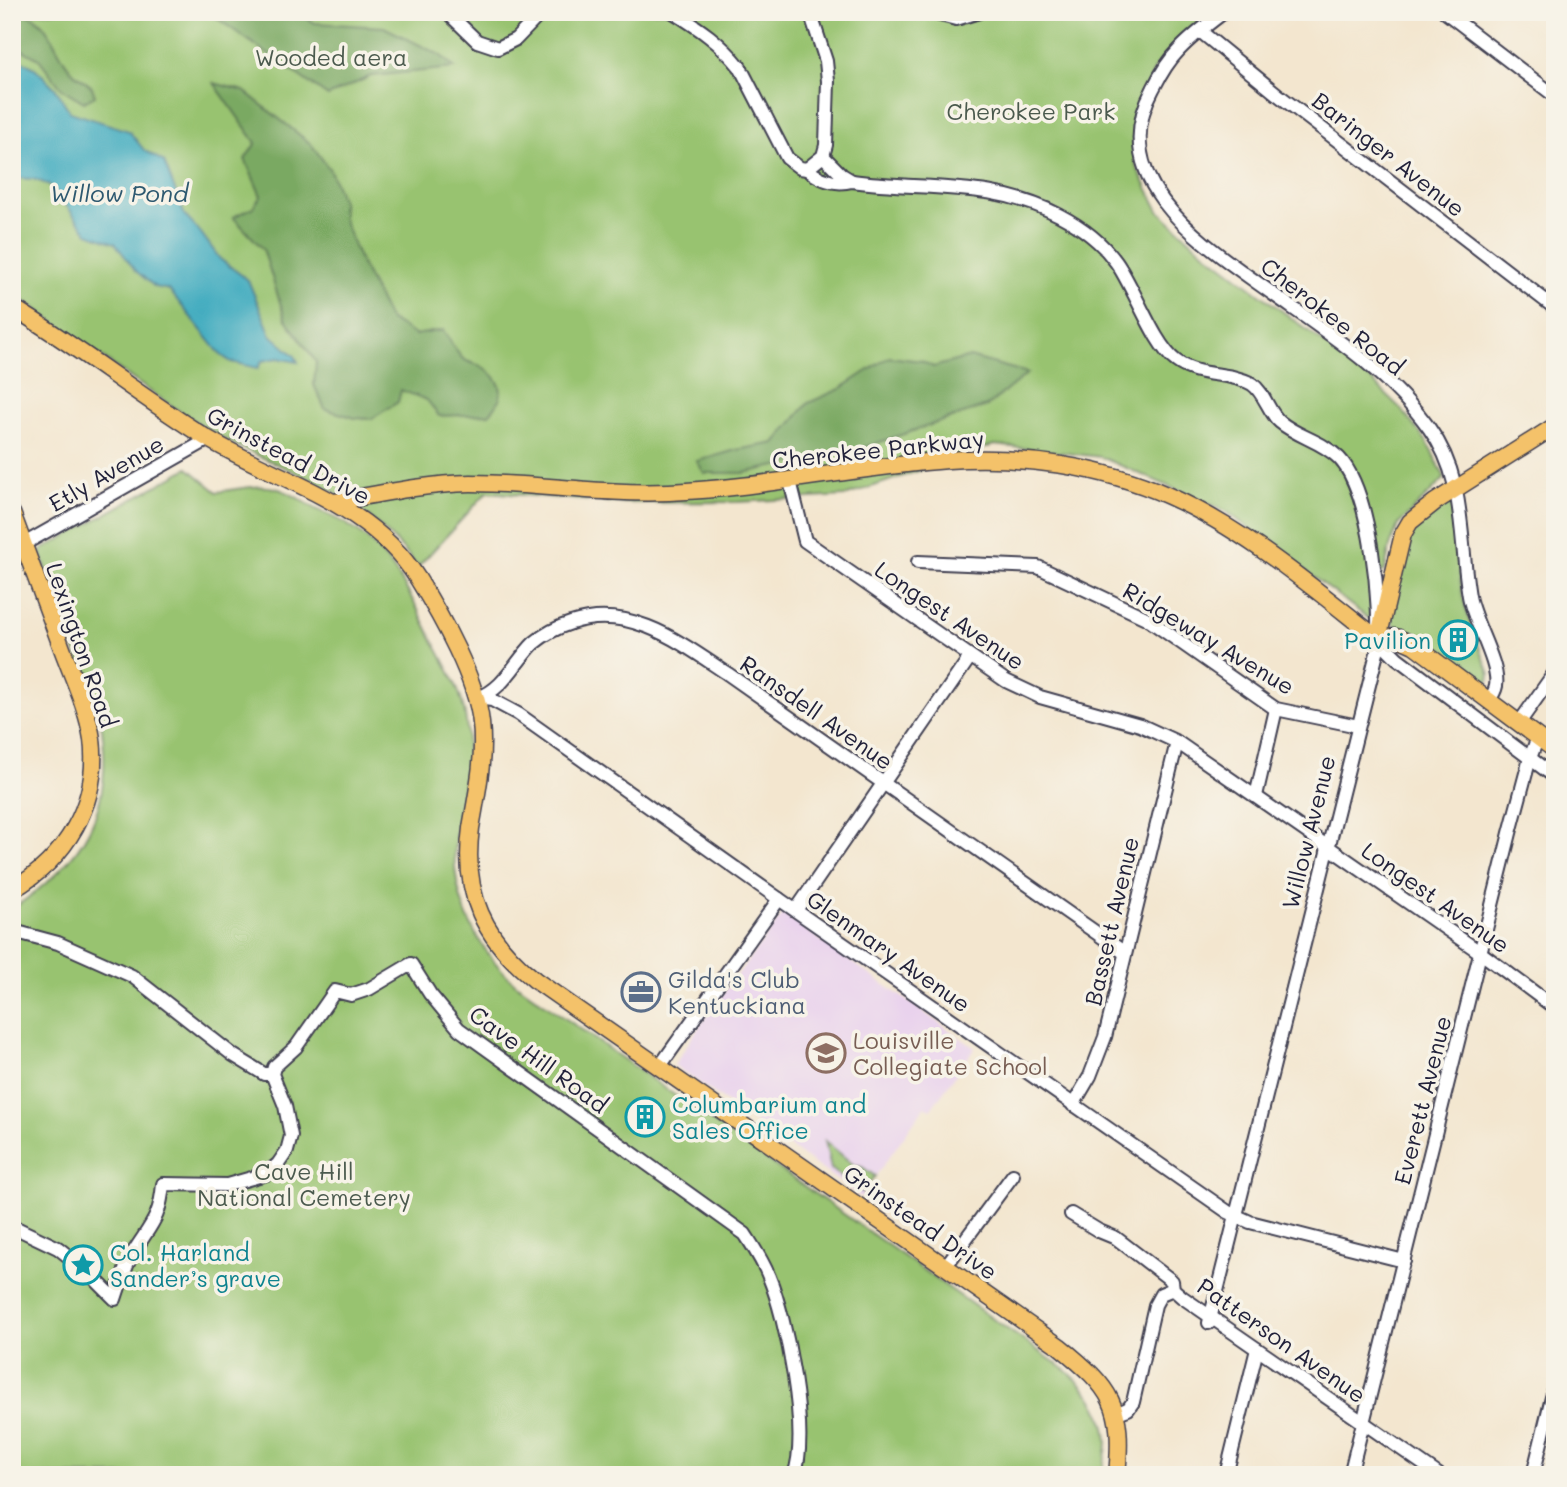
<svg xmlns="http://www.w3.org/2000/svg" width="1567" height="1487" font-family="Mali,sans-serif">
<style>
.built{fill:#e9d2ed}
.green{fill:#98c370;stroke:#5d7256;stroke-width:2}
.forest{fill:#7aa962;stroke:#4e664e;stroke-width:2}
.water{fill:#40abbf;stroke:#31667d;stroke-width:2}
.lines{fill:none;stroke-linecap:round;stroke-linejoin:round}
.minor-casing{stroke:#413f51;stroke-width:16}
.major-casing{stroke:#413f51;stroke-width:19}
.minor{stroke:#fff;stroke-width:12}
.major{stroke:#f4c26a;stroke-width:16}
.labels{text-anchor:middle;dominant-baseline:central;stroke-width:7;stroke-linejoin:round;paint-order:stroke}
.park-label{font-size:23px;fill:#4b5a4e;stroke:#f7f3e8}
.street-label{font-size:23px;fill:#22223b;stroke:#f7f3e8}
.culture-label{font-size:23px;fill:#0d838f;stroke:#f7f3e8;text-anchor:start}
.service-label{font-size:23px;fill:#4e5e75;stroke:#f7f3e8;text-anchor:start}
.education-label{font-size:23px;fill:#785e54;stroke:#f7f3e8;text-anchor:start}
.water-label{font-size:24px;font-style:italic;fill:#2e5970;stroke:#f7f3e8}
</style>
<rect width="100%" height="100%" fill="#f7f3e8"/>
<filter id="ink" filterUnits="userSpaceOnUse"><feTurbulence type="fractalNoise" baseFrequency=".0143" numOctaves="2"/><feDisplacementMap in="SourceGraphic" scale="14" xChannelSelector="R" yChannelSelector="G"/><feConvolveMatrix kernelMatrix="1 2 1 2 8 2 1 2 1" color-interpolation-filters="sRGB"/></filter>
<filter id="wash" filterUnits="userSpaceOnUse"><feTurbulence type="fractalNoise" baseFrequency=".00686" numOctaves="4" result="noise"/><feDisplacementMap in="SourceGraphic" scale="28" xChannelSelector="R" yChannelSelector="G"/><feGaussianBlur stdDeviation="1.57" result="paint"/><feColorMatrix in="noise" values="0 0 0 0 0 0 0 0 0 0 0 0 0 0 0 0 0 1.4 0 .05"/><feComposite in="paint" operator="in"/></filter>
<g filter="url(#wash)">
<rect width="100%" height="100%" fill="#f3e6cf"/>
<!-- built -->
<polygon class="built" points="783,914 975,1048 931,1109 925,1106 861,1197 674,1065 703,1021"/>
<!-- green -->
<g class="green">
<path d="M12,12h1196l-52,54 -22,52 2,48 23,45 39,36 167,127 35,34 27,34 18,36 -47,47 -8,21 -5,23 -12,14 -1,38 -146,-110 -125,-54 -107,-12 -149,51 -107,6 -119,1 -132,-11 -69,75c-26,-33 -56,-59 -93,-80 -34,-19 -72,-31 -106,-51 -72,-44 -139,-95 -207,-144z"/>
<path d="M188,468l29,24c19,-3 40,-8 58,-4 15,3 30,15 43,22 11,5 23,10 33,17 40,25 63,74 83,115 11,21 25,44 30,68 9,41 -3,81 -8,121 -8,59 16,113 59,152l552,388c21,18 39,42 40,71 0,11 -4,22 -5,33h-1090v-566c73,-49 103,-98 89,-187l-61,-171z"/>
<path d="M1450,503h2c6,27 5,55 9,82 4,32 18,60 29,89l-1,7 -4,3 -5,-1 -42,-31 -39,-22 -7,-8 -1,-7c4,-23 10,-68 23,-86 8,-12 24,-19 36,-26z"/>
<polygon points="825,1141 855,1166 862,1167 875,1176 863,1192 831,1169"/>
</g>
<!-- forest -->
<g class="forest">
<path d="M12,12c39,0 38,34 59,58 5,6 14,11 21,17l3,9 -11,6 -23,-14 -22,-29 -20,-11 -7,2z"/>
<polygon points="208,12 296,12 315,23 384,27 440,55 455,68 371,76 328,96"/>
<path d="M214,83l30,8 67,53 19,26 12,31 1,17 17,43 29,58 26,16 28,-5c6,9 12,20 19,28 5,5 13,5 19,8 22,13 27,30 8,48l-50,2 -12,-16 -26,-10 -3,12 -27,17 -16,-1 -30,-9 -11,-24 2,-23 -31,-44 -22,-69 -30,-32 19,-9 9,-12 -16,-37 11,-16z"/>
<polygon points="889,357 922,361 933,367 970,357 1028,373 987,406 862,448 744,473 704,473 697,461 736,450 775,443 808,403 840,389"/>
</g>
<!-- water -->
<polygon class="water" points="12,60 20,60 35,68 55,88 70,112 129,131 144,150 164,162 185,216 201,233 220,259 248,280 271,335 295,356 298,362 278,358 262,361 258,368 231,362 221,355 169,290 155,287 136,271 115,243 88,233 50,185 33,179 12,178"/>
</g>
<g filter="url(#ink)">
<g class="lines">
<!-- minor casing -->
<g class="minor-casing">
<g id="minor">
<polyline points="447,12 477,41 498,48 516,39 542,12"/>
<path d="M673,12c26,16 48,31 67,55l47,91 13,10 7,1 16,-13 3,-11 2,-64 -2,-20 -16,-49"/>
<polyline points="929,12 956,19 979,12"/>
<path d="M1224,12c-16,12 -32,24 -45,38 -11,11 -19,25 -26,39 -51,94 55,158 120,205 55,39 116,78 156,134 37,50 30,109 40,168 4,25 31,68 27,90 -1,5 -4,10 -7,14"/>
<polyline points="1445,12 1555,96"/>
<polyline points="1200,31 1277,94 1555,308"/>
<polyline points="823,156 842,175 852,181"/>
<path d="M807,169c13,11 28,16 45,12 73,10 139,-1 207,34 23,12 42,26 57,47 18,25 38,83 60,99 22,17 53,10 76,23 13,9 16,28 28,38 18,15 42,19 59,36 32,33 43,150 38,195l-168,670"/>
<polyline points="790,481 805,541 1006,681 1040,697 1140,725 1177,742 1481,953 1555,1008"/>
<polyline points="24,544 209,439"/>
<polyline points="918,562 1038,567 1146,618 1276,709 1358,726"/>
<polyline points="1378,639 1397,658 1555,777"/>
<polyline points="477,698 492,700 518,714 779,899 1228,1212 1250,1222 1404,1261"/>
<path d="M478,698c26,-9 37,-36 56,-55 11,-9 24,-16 37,-20 59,-20 110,20 157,51l397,279"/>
<polyline points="1519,723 1555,672"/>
<polyline points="1256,796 1276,709"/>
<polyline points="796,910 970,657"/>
<polyline points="12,935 17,932 58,943 132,976 233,1055 264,1074 272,1074"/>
<polyline points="660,1066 779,899"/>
<polyline points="1073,1105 1090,1076 1105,1037 1177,742"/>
<polyline points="1071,1214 1099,1231 1116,1238 1172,1281 1173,1289 1182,1297 1439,1475"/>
<path d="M12,1226l46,22 30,24 27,27c5,-15 10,-32 18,-46 18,-29 27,-34 30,-69l64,1 39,-11 12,-10 9,-13 4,-15 -6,-30 -13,-32 2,-7 22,-20 39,-56 16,4 18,-6 42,-25 19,30 29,35 286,205c9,14 18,27 24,43 17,40 41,157 25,198"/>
<polyline points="945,1267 1013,1175"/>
<polyline points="1117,1413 1128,1409 1133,1402 1155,1305 1161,1294 1173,1289"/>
<polyline points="1226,1475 1257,1349"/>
<polyline points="1350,1475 1510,833 1530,758 1538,737"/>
<polyline points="1533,1475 1555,1385"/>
</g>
</g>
<!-- major casing -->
<g class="major-casing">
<g id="major">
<path d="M12,307c67,40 127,89 193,130 74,45 164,64 213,142 23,37 59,101 63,144 4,35 -4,70 -10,105 -9,66 13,111 64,152l524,366c53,43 65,59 58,129"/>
<path d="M334,502c45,-8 91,-18 137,-19 66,0 132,12 198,9 94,-4 186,-25 279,-32 74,-5 154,6 221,36 77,34 144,92 209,143l18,-2 18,8 141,105"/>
<path d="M12,513c16,43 32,87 48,130 11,31 27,63 32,96 8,64 -26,120 -80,151"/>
<polyline points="1378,639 1403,534 1410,522 1435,502 1555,426"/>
</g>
</g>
<!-- minor -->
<use href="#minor" class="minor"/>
<!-- major -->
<use href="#major" class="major"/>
</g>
</g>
<!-- icons -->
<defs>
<g id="building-ring" transform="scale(2.0125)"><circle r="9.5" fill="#f7f3e8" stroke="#0f9aa8" stroke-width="1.5"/><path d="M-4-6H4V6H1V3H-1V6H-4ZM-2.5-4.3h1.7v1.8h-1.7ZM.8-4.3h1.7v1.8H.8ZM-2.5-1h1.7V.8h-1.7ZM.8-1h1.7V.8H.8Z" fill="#0f9aa8"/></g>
<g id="office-ring" transform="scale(2.0125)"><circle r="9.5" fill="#f7f3e8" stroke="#5c6f8a" stroke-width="1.5"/><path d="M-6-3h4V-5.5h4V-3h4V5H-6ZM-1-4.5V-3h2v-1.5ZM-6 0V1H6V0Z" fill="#5c6f8a"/></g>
<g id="school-ring" transform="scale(2.0125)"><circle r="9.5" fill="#f7f3e8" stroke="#8d6e63" stroke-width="1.5"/><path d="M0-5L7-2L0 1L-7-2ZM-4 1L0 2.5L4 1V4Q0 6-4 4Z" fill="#8d6e63"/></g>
<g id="sight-ring" transform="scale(2.0125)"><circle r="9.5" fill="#f7f3e8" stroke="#0f9aa8" stroke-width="1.5"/><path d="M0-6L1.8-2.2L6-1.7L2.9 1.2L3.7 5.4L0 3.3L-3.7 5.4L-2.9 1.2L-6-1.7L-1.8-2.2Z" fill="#0f9aa8"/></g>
</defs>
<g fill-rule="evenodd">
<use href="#building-ring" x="1458" y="640"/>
<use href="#office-ring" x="641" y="992"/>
<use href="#school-ring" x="826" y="1053"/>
<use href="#building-ring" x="645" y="1117"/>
<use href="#sight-ring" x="83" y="1265"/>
</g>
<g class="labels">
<!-- park labels -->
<g class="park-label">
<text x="331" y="57">Wooded aera</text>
<text x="1031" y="111">Cherokee Park</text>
<text x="304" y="1171">Cave Hill<tspan x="304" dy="26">National Cemetery</tspan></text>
</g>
<!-- street labels -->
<g class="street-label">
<text transform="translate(1389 154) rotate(38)">Baringer Avenue</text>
<text transform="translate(1333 316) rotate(38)">Cherokee Road</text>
<text transform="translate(878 449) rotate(-6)">Cherokee Parkway</text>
<text transform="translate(289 455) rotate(28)">Grinstead Drive</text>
<text transform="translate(106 473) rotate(-30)">Etly Avenue</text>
<text transform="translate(950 615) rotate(34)">Longest Avenue</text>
<text transform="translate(1209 638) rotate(31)">Ridgeway Avenue</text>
<text transform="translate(82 645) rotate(71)">Lexington Road</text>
<text transform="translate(817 712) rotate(35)">Ransdell Avenue</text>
<text transform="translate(1308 832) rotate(-76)">Willow Avenue</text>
<text transform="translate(1436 897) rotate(35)">Longest Avenue</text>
<text transform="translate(1111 921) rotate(-77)">Bassett Avenue</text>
<text transform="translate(889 951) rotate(35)">Glenmary Avenue</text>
<text transform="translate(539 1059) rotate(36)">Cave Hill Road</text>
<text transform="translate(1422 1100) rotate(-76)">Everett Avenue</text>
<text transform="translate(921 1222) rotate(35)">Grinstead Drive</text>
<text transform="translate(1282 1340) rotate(35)">Patterson Avenue</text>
</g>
<!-- culture labels -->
<g class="culture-label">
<text x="1431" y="640" text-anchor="end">Pavilion</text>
<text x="672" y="1104">Columbarium and<tspan x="672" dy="26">Sales Office</tspan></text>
<text x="110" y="1252">Col. Harland<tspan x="110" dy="26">Sander’s grave</tspan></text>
</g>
<!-- service labels -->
<g class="service-label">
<text x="668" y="979">Gilda's Club<tspan x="668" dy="26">Kentuckiana</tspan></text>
</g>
<!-- education labels -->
<g class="education-label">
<text x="853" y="1040">Louisville<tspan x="853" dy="26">Collegiate School</tspan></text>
</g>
<!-- water labels -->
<g class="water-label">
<text x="119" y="192">Willow Pond</text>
</g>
</g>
<!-- margin -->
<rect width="1567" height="1487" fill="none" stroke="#f7f3e8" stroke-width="42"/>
</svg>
